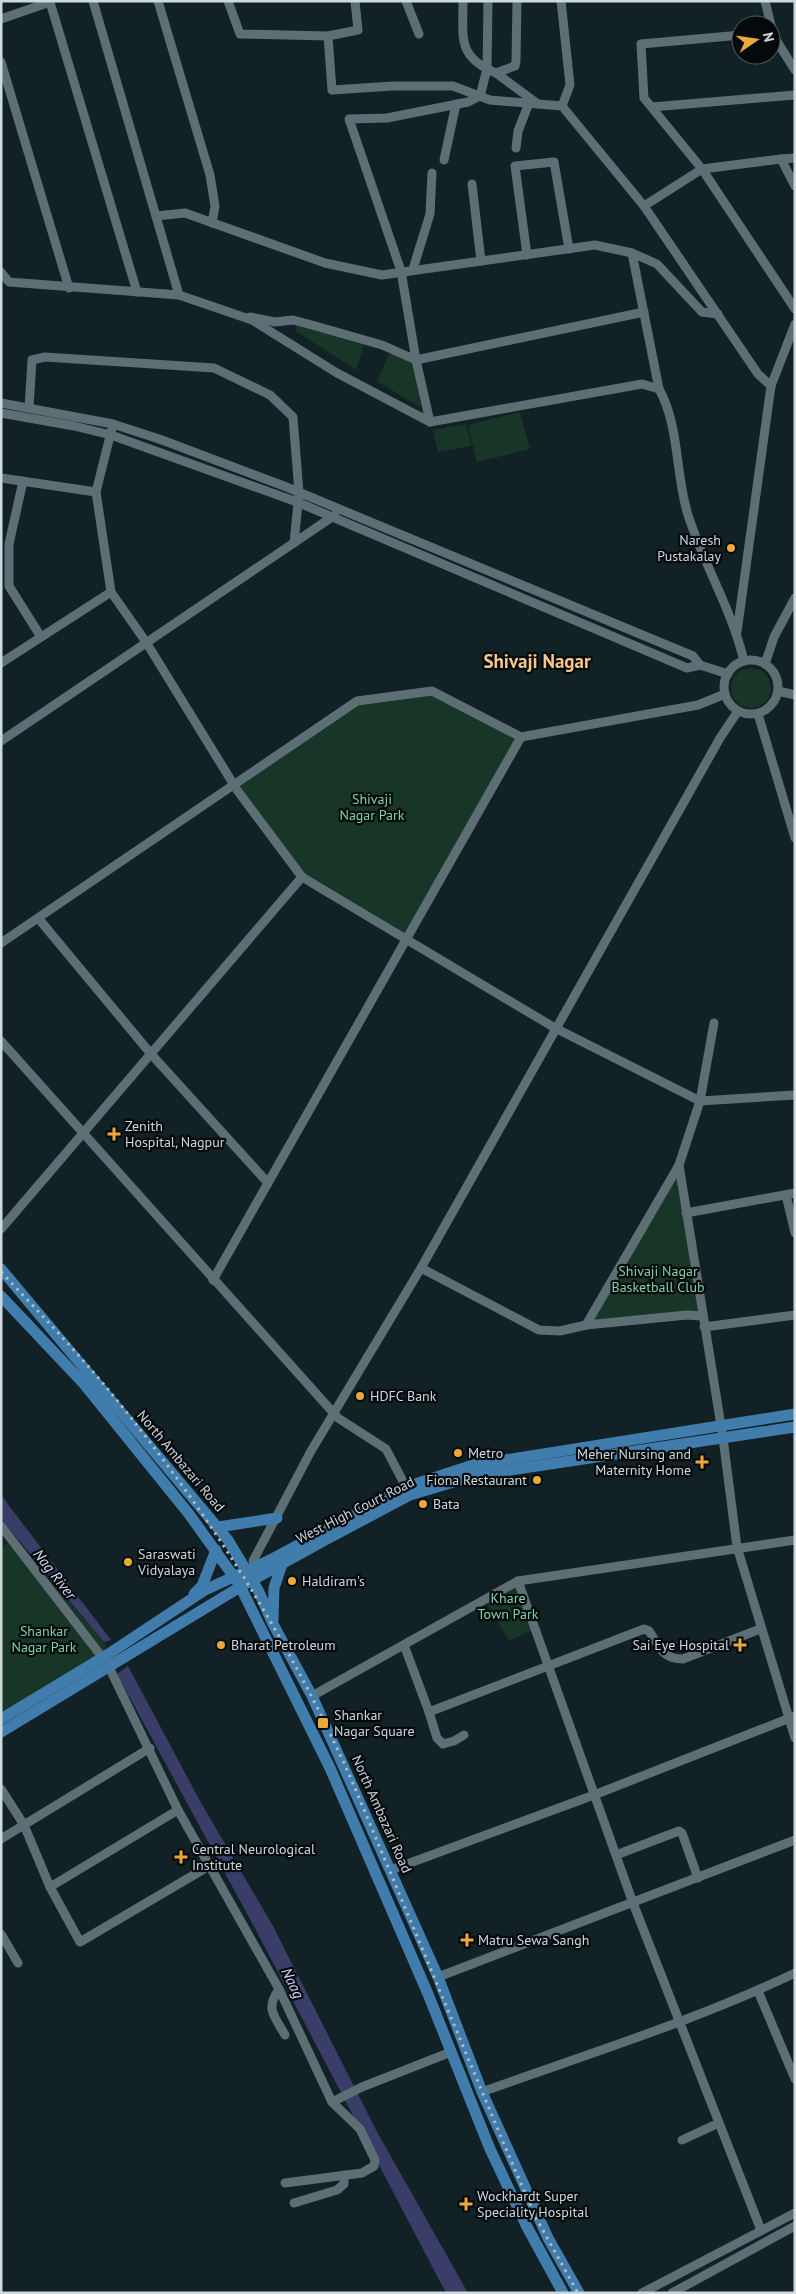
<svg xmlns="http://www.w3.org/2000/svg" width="796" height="2294" font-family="'PT Sans',sans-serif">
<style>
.green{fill:#183628}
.water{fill:#393d67}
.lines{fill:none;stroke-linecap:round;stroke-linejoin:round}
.minor{stroke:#5d6f75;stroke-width:9}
.major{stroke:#417dac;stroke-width:11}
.rail{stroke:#b1bcbf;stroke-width:3;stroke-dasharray:2.5 5;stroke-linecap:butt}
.poi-dot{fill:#eda83b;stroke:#04090b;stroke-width:2}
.labels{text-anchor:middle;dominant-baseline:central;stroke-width:4.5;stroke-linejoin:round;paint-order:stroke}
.poi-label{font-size:14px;fill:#cfd9dc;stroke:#04090b;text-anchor:start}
.park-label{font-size:14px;fill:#80d4ab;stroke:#04090b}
.street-label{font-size:14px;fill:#cfd9dc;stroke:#04090b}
.water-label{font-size:15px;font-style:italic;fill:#d5daf8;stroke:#04090b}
.district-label{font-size:19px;font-weight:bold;fill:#f7c785;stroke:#04090b}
</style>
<rect width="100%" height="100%" fill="#112126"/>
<!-- green -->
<g class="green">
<polygon points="299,325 364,345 356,370 296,331 295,327"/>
<polygon points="390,352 414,362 421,408 377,381"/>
<polygon points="520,412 530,449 477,462 468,425"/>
<polygon points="466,424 472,446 438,452 433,430"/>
<circle cx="751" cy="688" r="20"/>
<polygon points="432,691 521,737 406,938 302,877 234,785 357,701"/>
<polygon points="679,1165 699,1313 591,1321"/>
<polygon points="15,1539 104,1642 108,1650 1,1716 1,1547"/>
<polygon points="518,1581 535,1629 509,1641 485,1599"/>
</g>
<!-- water -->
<g class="water">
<polygon points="1,1495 111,1640 104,1642 1,1519"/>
<polygon points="128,1666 200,1801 273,1926 376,2130 468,2293 446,2293 258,1934 117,1674"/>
</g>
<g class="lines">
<!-- minor -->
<g class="minor">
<polyline points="93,1 179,295"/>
<polyline points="158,1 210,175 215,206 212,223"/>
<polyline points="228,1 240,34 328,36 358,30 355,1"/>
<polyline points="406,1 419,34"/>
<path d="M463,1c0,37 -6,56 33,72l19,-7 1,-5 1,-60"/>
<polyline points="488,1 487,69 480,96 468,102 387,118 349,119 401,271 416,360 644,312"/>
<polyline points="561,1 570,85 562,106 644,206 758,374 771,386 737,632"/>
<polyline points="765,1 771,25"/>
<polyline points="1,19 50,2 137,292"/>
<polyline points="771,32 795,70"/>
<polyline points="741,35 641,44 644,98 702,169 781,159 795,186"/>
<polyline points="328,36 332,90 393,86 453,86 490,100 562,106"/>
<polyline points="1,62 69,288"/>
<polyline points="496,73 538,104"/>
<polyline points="652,107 795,95"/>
<polyline points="516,148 518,131 529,103"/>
<polyline points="781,159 795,158"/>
<polyline points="444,160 456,104"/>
<polyline points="472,184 481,261"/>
<polyline points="644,206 702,169 795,309"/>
<polyline points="156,216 185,213 325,263 382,275 595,245 632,253 657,264 702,312 718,314"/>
<polyline points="632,253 659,389"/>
<polyline points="527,255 515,166 554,162 569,249"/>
<polyline points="413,269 430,214 432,173"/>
<path d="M1,272l8,10 170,13 73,25 85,53 93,49 212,-38 17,5c21,38 16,85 29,126 16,50 44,95 56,146"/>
<polyline points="250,317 275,322 293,320 312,325 382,345 416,360 430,422"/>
<polyline points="771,386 795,324"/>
<polyline points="1,403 113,424 162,440 284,486 693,656 700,665"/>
<polyline points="29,408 32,360 45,357 214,368 270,395 293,417 299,493 294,543"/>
<polyline points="1,413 74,426 111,435 297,502 687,668 700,665 728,674"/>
<polyline points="113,424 96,492 111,592 146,642 237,790 302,877 555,1028 700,1101 795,1095"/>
<polyline points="1,478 96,492"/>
<polyline points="23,481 9,544 9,586 41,637"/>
<circle cx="751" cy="687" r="27"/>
<polyline points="1,663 111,592"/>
<polyline points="765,664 774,637 795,598"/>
<polyline points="778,691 795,695"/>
<polyline points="758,714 795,838"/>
<polyline points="1,741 335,515"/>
<polyline points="38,918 151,1054 268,1183"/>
<polyline points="1,943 357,701 432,691 521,737 698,705 725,694"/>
<polyline points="1,1041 338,1418 386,1449 406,1487"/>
<polyline points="679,1165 723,1438 737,1547 795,1738"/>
<polyline points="786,1195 795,1233"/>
<polyline points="686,1213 795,1193"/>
<polyline points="1,1229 302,877"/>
<polyline points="421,1268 539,1330 560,1331 586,1325 687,1315 702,1316"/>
<polyline points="213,1280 521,737"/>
<polyline points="586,1325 679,1165 700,1101 714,1023"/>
<polyline points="704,1327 795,1315"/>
<polyline points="1,1526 102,1657"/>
<polyline points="258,1573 253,1561 311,1451 421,1268 720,738 738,711"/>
<polyline points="518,1581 633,1903 761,2230"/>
<path d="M404,1645l25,67 215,-83 5,2c11,16 12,27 34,28l77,-30"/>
<polyline points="109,1667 178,1810 279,1989 332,2102 362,2087 451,2052"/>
<polyline points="312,1696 518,1581 795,1540"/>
<polyline points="429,1712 437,1738 443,1744 454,1741 464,1735"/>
<polyline points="1,1789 24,1825 50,1887 80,1942 209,1866"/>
<polyline points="1,1839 150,1748"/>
<polyline points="616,1855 679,1831 682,1833 698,1878"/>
<polyline points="391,1870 594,1795 795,1716"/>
<polyline points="50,1887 178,1810"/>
<polyline points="1,1934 18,1963"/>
<polyline points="438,1977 795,1840"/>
<path d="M279,1989c-14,20 -5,26 6,46"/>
<polyline points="758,1991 795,2079"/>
<path d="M482,2092c105,-38 213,-71 313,-119"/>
<polyline points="682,2140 719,2123"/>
<polyline points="285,2183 362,2173 374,2166 375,2160 360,2129 332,2102"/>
<polyline points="294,2203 337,2190 344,2184 344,2175"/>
<polyline points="642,2293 795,2213"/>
<polyline points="672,2293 795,2226"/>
</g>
<!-- major -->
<g class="major">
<polyline points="1,1269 228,1540 258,1590 273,1624 312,1696 438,1977 482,2092 548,2238 579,2293"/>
<polyline points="1,1296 84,1384 189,1514 239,1584 330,1768 428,1994 490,2149 526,2225 563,2293"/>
<polyline points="218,1527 277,1518"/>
<polyline points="194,1594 202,1586 216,1550"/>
<polyline points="273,1619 274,1588 282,1564"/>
<polyline points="1,1719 107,1655 205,1590 270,1560 406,1487 473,1465 795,1414"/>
<polyline points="1,1732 240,1587 327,1539 410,1495 477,1475 795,1427"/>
</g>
<!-- rail -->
<path class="rail" d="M1,1272c38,40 75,79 110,121 97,118 179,248 241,388l157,375 27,62 42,75"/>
</g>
<!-- markers -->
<g class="poi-dot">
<circle cx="731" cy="548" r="5"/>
<path d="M111.5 1126.5h5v5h5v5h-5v5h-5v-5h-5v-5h5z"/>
<circle cx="360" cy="1396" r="5"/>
<circle cx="458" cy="1453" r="5"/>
<path d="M699.5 1454.5h5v5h5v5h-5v5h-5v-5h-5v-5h5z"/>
<circle cx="537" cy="1480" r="5"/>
<circle cx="423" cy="1504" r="5"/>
<circle cx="128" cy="1562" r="5"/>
<circle cx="292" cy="1581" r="5"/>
<circle cx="221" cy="1645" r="5"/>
<path d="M737.5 1637.5h5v5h5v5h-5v5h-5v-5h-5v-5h5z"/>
<rect x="317" y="1717" width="12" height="12" rx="2.5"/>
<path d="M178.5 1849.5h5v5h5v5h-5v5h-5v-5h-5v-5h5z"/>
<path d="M464.5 1932.5h5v5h5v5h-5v5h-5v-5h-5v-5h5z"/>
<path d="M463.5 2196.5h5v5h5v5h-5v5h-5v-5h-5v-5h5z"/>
</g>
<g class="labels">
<!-- poi labels -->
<g class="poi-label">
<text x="721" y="540" text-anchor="end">Naresh<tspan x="721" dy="16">Pustakalay</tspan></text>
<text x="125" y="1126">Zenith<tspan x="125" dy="16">Hospital, Nagpur</tspan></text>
<text x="370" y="1396">HDFC Bank</text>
<text x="468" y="1453">Metro</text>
<text x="691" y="1454" text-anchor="end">Meher Nursing and<tspan x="691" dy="16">Maternity Home</tspan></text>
<text x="527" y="1480" text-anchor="end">Fiona Restaurant</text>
<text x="433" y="1504">Bata</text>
<text x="138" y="1554">Saraswati<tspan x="138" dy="16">Vidyalaya</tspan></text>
<text x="302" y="1581">Haldiram's</text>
<text x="231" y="1645">Bharat Petroleum</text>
<text x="729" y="1645" text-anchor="end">Sai Eye Hospital</text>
<text x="334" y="1715">Shankar<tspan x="334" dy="16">Nagar Square</tspan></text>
<text x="192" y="1849">Central Neurological<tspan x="192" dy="16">Institute</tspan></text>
<text x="478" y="1940">Matru Sewa Sangh</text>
<text x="477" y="2196">Wockhardt Super<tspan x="477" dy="16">Speciality Hospital</tspan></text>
</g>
<!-- park labels -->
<g class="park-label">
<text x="372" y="799">Shivaji<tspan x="372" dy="16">Nagar Park</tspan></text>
<text x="658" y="1271">Shivaji Nagar<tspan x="658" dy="16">Basketball Club</tspan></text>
<text x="508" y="1598">Khare<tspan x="508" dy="16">Town Park</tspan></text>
<text x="44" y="1631">Shankar<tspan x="44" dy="16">Nagar Park</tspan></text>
</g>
<!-- street labels -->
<g class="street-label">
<text transform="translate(181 1461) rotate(50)">North Ambazari Road</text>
<text transform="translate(355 1510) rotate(-27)">West High Court Road</text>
<text transform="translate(382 1814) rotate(66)">North Ambazari Road</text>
</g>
<!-- water labels -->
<g class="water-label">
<text transform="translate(55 1574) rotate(52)">Nag River</text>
<text transform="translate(293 1983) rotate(64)">Naag</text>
</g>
<!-- district labels -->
<g class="district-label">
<text x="537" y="661">Shivaji Nagar</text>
</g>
</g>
<!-- border -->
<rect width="796" height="2294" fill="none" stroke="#cfd9dc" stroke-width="5"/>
<!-- north arrow -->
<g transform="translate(756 40) rotate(77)"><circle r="24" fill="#04090b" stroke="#555c5f"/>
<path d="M0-4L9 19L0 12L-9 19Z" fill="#eda83b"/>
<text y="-8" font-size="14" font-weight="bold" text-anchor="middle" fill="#cfd9dc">N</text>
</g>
</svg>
